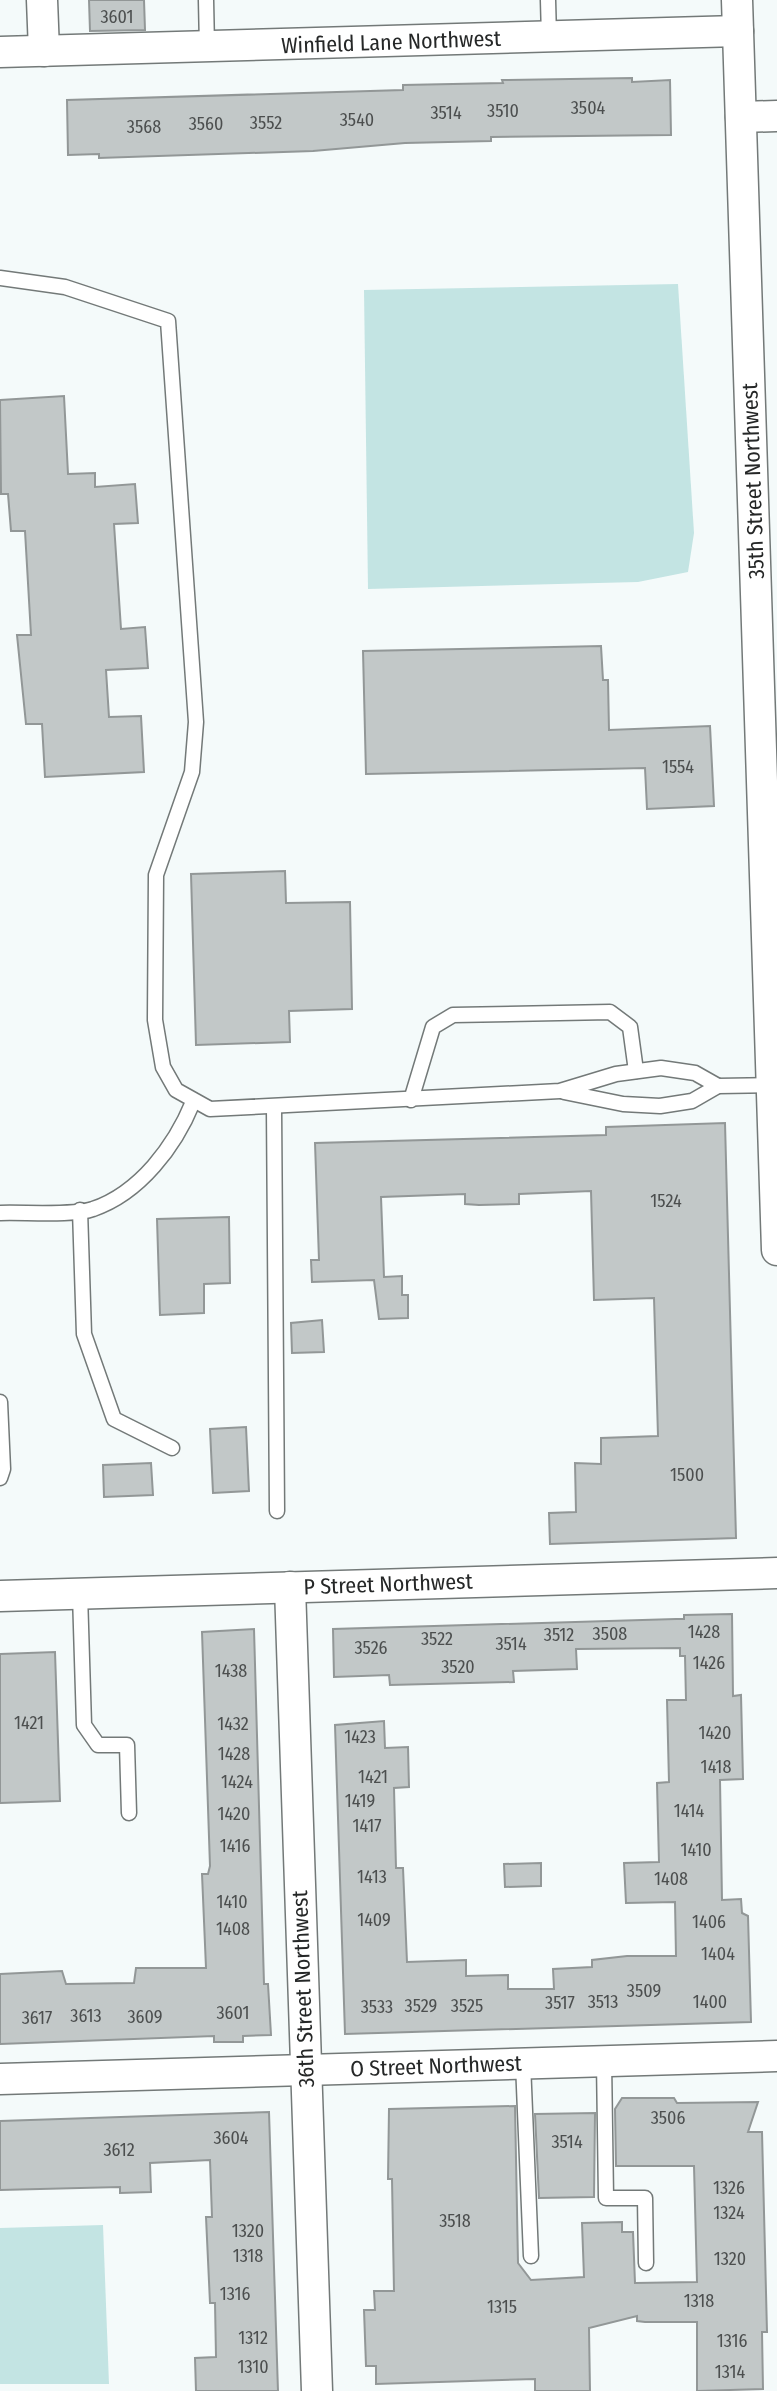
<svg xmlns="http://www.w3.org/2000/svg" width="777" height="2391" font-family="'Fira Sans Condensed',sans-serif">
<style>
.green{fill:#c3e4e3}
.building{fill:#c2c8c8;stroke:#929797;stroke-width:2}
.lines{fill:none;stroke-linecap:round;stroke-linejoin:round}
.lane-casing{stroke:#737978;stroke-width:17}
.street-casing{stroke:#737978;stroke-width:33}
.lane{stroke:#fff;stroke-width:14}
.street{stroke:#fff;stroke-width:30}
.labels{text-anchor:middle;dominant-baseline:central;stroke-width:8;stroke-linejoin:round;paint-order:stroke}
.number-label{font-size:18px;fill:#4c4f4f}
.street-label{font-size:22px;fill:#252727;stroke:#fff}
</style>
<rect width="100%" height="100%" fill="#f4fafa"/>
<!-- green -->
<g class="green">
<polygon points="678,284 694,533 688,572 638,582 368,589 364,290"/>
<polygon points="103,2225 109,2384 0,2384 0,2228"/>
</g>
<!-- building -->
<g class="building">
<polygon points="89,0 144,0 145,30 90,31"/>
<polygon points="632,78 632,82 670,80 671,135 491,137 491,141 405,143 313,151 99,158 99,154 68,155 67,100 403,90 403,85 503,83 502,80"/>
<polygon points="64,396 68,474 95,473 95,487 135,484 138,523 114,524 121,629 145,627 148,668 106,670 109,717 141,716 144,772 45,777 42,724 26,724 17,635 31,635 25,531 11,531 8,494 1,494 0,400"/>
<polygon points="601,646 603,680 608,680 609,730 710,726 714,806 647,809 645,768 366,774 363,651"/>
<polygon points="285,871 286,903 350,902 352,1009 289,1011 290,1042 196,1045 191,874"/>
<polygon points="725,1123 736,1538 550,1544 549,1513 576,1512 575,1463 601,1464 601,1438 658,1436 654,1298 594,1300 591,1191 519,1194 519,1204 479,1205 465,1204 465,1194 381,1197 384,1277 402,1276 402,1295 408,1295 408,1318 379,1319 374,1280 312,1282 311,1260 319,1260 315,1143 606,1135 606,1127"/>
<polygon points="229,1217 230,1283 204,1284 204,1313 160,1315 157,1219"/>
<polygon points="322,1320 324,1352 292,1353 291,1323"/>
<polygon points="246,1427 249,1491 213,1493 210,1429"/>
<polygon points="151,1463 153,1495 104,1497 103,1465"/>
<polygon points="732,1614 733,1696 741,1695 743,1779 720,1780 722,1900 741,1899 742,1913 748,1916 751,2022 345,2034 335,1725 384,1721 385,1748 408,1747 409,1787 394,1788 396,1868 403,1868 407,1962 466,1960 466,1976 508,1975 508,1989 554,1989 553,1969 592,1967 592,1960 627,1956 676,1956 675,1902 626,1903 624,1863 659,1862 657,1783 669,1782 667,1700 686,1700 685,1656 680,1656 680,1648 576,1649 577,1669 513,1671 514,1682 390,1685 389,1675 334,1677 333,1629 676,1619 684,1619 684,1615"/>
<polygon points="254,1629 264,1984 268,1984 271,2035 243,2036 243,2042 214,2042 214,2036 0,2044 0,1974 62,1971 66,1984 134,1983 136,1968 206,1968 202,1874 208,1874 210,1866 202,1632"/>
<polygon points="55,1652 60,1801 0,1803 0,1654"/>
<polygon points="541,1863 541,1886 505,1887 504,1864"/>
<polygon points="622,2098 674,2098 677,2103 758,2102 748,2132 762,2132 767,2332 762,2332 763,2389 697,2391 697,2322 645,2322 637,2321 637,2316 589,2328 590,2391 535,2391 535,2379 376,2384 376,2366 366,2366 364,2310 375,2310 374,2291 394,2291 392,2179 388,2179 389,2109 515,2106 518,2263 531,2280 584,2277 582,2223 622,2222 622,2232 633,2232 635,2283 697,2282 694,2166 616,2166 615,2109"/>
<polygon points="269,2112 278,2391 196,2391 195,2358 216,2357 215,2303 210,2303 206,2217 212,2217 210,2160 150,2163 151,2192 120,2193 120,2187 0,2190 0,2121"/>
<polygon points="595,2113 594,2197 539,2198 535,2114"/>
</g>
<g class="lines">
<!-- lane casing -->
<g class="lane-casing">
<g id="lane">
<polyline points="206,0 207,47"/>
<polyline points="548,0 549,37"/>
<polyline points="0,278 65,287 168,321 196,722 192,772 156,875 155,1020 163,1067 176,1090 210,1109 560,1091 616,1074 661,1068 695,1073 718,1086"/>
<polyline points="564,1092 623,1104 660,1106 692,1101 718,1086 772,1085"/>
<polyline points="411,1100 433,1027 453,1015 610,1012 630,1027 636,1071"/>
<polyline points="274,1108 277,1511"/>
<polyline points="80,1210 84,1334 114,1419 172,1448"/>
<path d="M0,1213c23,-1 74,3 93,-4 47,-16 82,-63 100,-107"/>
<polyline points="0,1402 3,1469 0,1478"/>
<polyline points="80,1594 84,1725 98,1745 127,1745 129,1813"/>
<polyline points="604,2061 606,2198 645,2198 646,2263"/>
<polyline points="523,2063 531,2256"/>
</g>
</g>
<!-- street casing -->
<g class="street-casing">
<g id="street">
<polyline points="42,0 44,51"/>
<polyline points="737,0 777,1250"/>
<polyline points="0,52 738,31"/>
<polyline points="741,117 777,116"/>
<polyline points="290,1587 317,2391"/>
<polyline points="0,1596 777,1573"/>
<polyline points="0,2079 777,2056"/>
</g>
</g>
<!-- lane -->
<use href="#lane" class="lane"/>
<!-- street -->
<use href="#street" class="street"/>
</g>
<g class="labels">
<!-- number labels -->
<g class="number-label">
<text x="117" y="17">3601</text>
<text x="588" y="108">3504</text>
<text x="503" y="111">3510</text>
<text x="446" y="113">3514</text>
<text x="357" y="120">3540</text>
<text x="266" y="123">3552</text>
<text x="206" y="124">3560</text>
<text x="144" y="127">3568</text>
<text x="678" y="767">1554</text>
<text x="666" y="1201">1524</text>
<text x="687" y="1475">1500</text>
<text x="704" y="1632">1428</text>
<text x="610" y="1634">3508</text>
<text x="559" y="1635">3512</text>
<text x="437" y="1639">3522</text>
<text x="511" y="1644">3514</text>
<text x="371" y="1648">3526</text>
<text x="709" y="1663">1426</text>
<text x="458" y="1667">3520</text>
<text x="231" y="1671">1438</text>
<text x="29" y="1723">1421</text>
<text x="233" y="1724">1432</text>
<text x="715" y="1733">1420</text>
<text x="360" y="1737">1423</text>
<text x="234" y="1754">1428</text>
<text x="716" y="1767">1418</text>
<text x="373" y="1777">1421</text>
<text x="237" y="1782">1424</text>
<text x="360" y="1801">1419</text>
<text x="689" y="1811">1414</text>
<text x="234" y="1814">1420</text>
<text x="367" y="1826">1417</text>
<text x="235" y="1846">1416</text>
<text x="696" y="1850">1410</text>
<text x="372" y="1877">1413</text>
<text x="671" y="1879">1408</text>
<text x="232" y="1902">1410</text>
<text x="374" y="1920">1409</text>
<text x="709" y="1922">1406</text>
<text x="233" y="1929">1408</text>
<text x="718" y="1954">1404</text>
<text x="644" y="1991">3509</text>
<text x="603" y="2002">3513</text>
<text x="710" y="2002">1400</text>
<text x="560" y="2003">3517</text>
<text x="421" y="2006">3529</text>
<text x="467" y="2006">3525</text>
<text x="377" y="2007">3533</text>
<text x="233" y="2013">3601</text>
<text x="86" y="2016">3613</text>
<text x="145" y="2017">3609</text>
<text x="37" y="2018">3617</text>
<text x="668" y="2118">3506</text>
<text x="231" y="2138">3604</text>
<text x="567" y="2142">3514</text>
<text x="119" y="2150">3612</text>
<text x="729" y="2188">1326</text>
<text x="729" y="2213">1324</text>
<text x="455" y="2221">3518</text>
<text x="248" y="2231">1320</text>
<text x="248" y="2256">1318</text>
<text x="730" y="2259">1320</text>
<text x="235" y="2294">1316</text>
<text x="699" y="2301">1318</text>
<text x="502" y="2307">1315</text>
<text x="253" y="2338">1312</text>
<text x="732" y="2341">1316</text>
<text x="253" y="2367">1310</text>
<text x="730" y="2372">1314</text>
</g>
<!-- street labels -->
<g class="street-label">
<text transform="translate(391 42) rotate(-2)">Winfield Lane Northwest</text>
<text transform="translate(753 481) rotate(-92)">35th Street Northwest</text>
<text transform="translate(388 1584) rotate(-2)">P Street Northwest</text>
<text transform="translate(303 1989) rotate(-92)">36th Street Northwest</text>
<text transform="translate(436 2066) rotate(-2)">O Street Northwest</text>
</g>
</g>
</svg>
